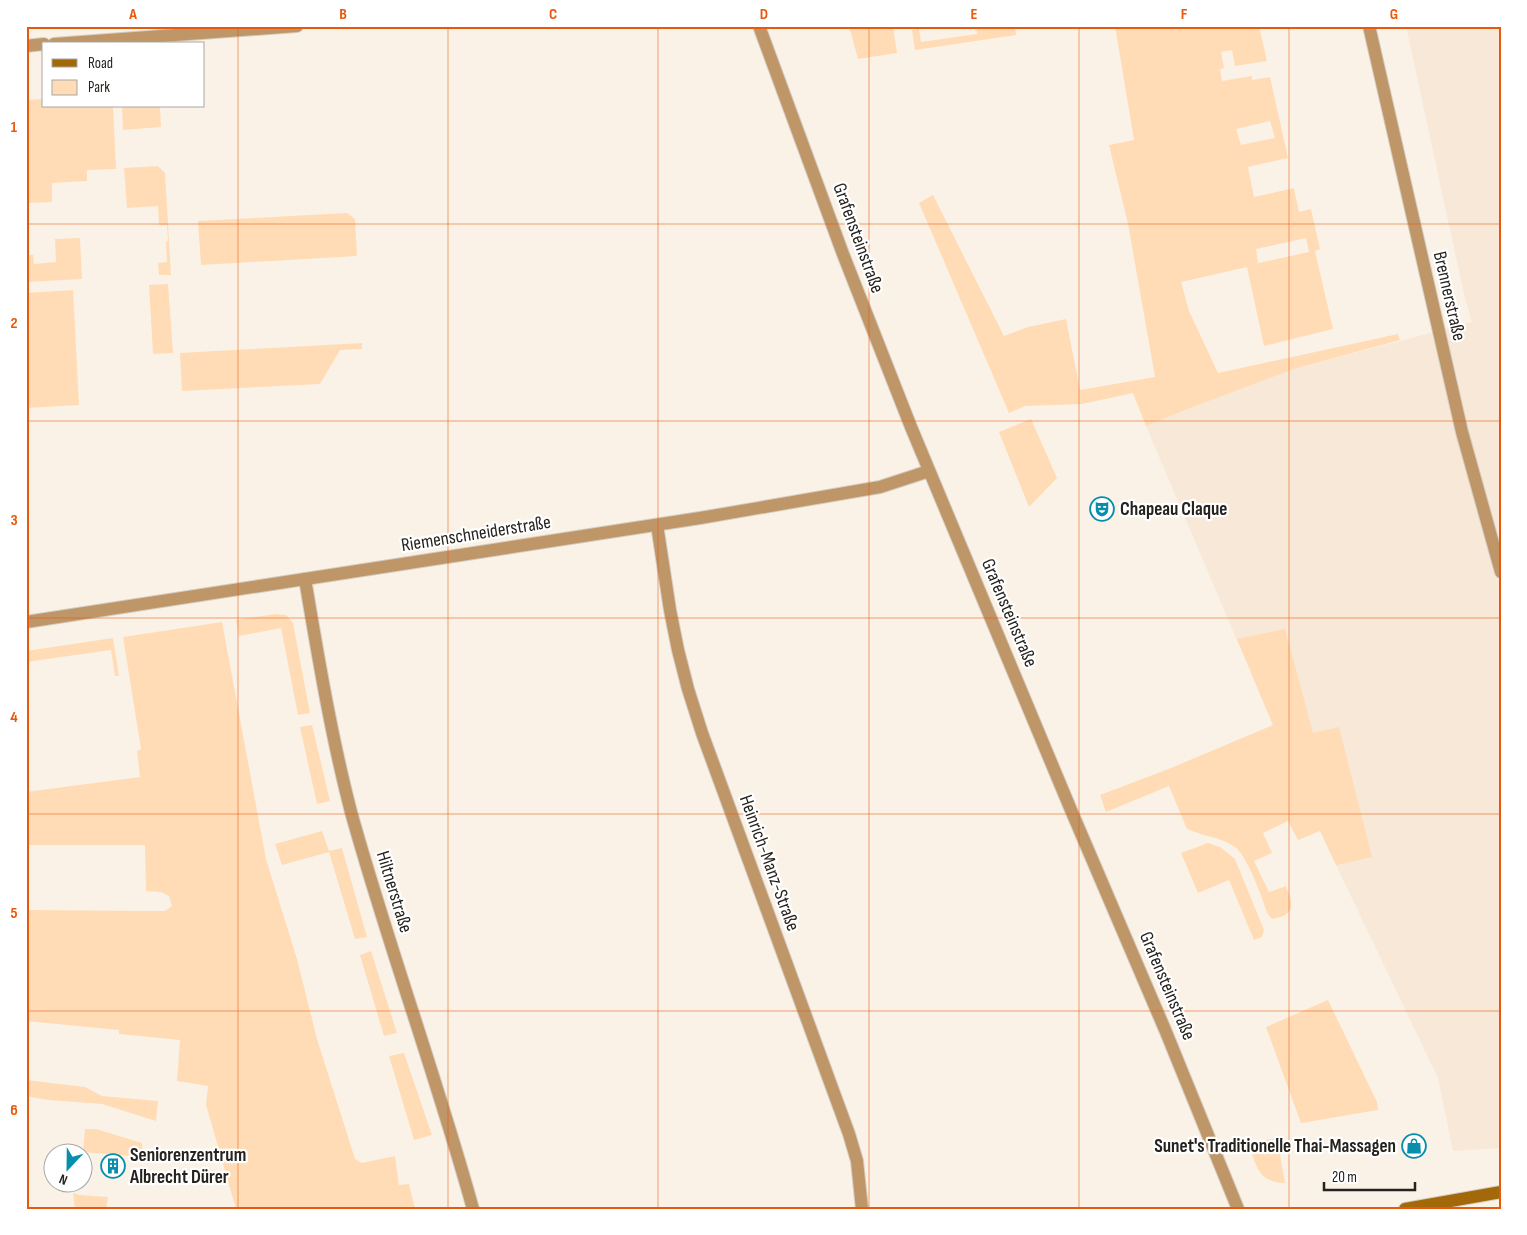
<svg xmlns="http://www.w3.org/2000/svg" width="1527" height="1235" font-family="'Sofia Sans Condensed',sans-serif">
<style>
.built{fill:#f7e8d7}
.green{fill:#ffdcb5;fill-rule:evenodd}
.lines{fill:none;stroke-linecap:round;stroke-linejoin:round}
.street-casing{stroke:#d5cdc3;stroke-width:14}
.secondary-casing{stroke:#d5cdc3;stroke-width:14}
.street{stroke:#bf9667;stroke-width:12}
.secondary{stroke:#a2680a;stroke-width:12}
.grid{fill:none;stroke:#e8590c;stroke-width:1;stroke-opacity:0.55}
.labels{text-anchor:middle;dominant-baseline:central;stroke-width:4.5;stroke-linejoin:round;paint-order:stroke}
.street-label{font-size:19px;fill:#26221e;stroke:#fff}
.poi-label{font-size:19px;font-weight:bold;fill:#26221e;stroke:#fff;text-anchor:start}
.neatline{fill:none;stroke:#e8590c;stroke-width:2}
.grid-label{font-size:16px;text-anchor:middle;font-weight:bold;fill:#e8590c}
</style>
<rect width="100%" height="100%" fill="#fbf2e7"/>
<!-- built -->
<polygon class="built" points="1406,26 1501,26 1501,1148 1453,1151 1438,1078 1336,865 1273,725 1146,426 1190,408 1294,369 1472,322 1464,294"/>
<!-- green -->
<g class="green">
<polygon points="849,26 893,26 897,53 858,59"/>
<polygon points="976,26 1015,26 1016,35 915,50 912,30 919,29 921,42 977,34"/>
<path d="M1115,26h144l8,35 -32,5 -3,-16 -11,2 3,16 -4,1 2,12 30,-5v4l18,-3 18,81 -40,9 6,30 40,-9 5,24 12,-3 9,40 -5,2 18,78 -69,17 -17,-79 -66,15 8,29 29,62 180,-39 2,6 -106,29 -104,39 -44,18 -13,-33 -51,11 -57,2 -16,7 -90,-210 14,-8 71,141 24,-9 38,-8 14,71 75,-13 -27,-153 -19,-79 25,-5zM1270,121l5,17 -34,7 -5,-16zM1306,238l3,14 -51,11 -2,-14z"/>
<polygon points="44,99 44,106 113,106 116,169 87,170 87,181 52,183 52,202 26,203 26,100"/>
<polygon points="122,106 160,106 161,127 123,130"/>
<polygon points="158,166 165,173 171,275 159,275 158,263 167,262 166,242 168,241 167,225 159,225 158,206 127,208 124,168"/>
<polygon points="347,213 355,219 357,256 201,265 198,221"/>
<polygon points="80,238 82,279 26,282 26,255 33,255 34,264 56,262 55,239"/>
<polygon points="168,284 173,353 153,354 149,285"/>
<polygon points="73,290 79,405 26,408 26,293"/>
<polygon points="362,343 362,349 340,350 320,384 182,391 180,353"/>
<polygon points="1031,419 1057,478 1029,507 999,432"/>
<polygon points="275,614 286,615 293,623 310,713 298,715 281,628 239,636 236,620"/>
<polygon points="222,622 266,859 297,959 317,1039 355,1159 362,1163 395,1156 399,1185 409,1184 415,1209 236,1209 206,1105 208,1086 177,1081 180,1040 119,1034 119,1030 26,1021 26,910 156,911 165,911 172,906 169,896 161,892 146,891 145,845 26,845 26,792 140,777 137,751 141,749 123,637"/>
<path d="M1285,629l28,104 26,-6 33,130 -36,8 -16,-34 -22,9 -10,-19 -25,12 9,20 -18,8 15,31 17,-6c7,18 11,29 -14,33 -6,-5 -7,-13 -10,-21 -5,-13 -17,-44 -27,-51 -14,-10 -33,-11 -48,-18l-18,-43 -63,26 -6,-17 71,-27 102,-43 -36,-86z"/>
<polygon points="113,638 119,676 115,676 111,650 26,662 26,651"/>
<polygon points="312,725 330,801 317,804 300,727"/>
<polygon points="322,831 329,851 342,848 367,937 355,939 329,852 282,865 275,844"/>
<polygon points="1208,843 1220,847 1235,859 1264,930 1262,937 1254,940 1229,880 1198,893 1181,853"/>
<polygon points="371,951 397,1033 384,1036 360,955"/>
<polygon points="1328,1000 1377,1102 1378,1110 1301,1123 1266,1027"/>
<polygon points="404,1053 432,1135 414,1140 389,1056"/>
<polygon points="26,1080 85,1087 102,1096 158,1101 156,1121 102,1104 48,1100 26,1096"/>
<polygon points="85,1129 96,1129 142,1143 143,1157 83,1152"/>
<path d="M1277,1138l8,45c-28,-1 -28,-17 -37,-40z"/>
<polygon points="73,1193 80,1195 108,1197 106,1209 88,1209 83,1207 80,1209 75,1209"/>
</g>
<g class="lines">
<!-- street casing -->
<g class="street-casing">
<g id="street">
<polyline points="759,26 843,254 911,427 1071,810 1166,1032 1238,1209"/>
<polyline points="1369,26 1462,432 1501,572"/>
<polyline points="54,44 297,26"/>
<polyline points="26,46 44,44"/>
<polyline points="657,525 670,610 678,650 688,689 702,733 849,1134 857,1161 862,1209"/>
<path d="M305,579c13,77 26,156 46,233 37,133 85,263 122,397"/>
<polyline points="26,622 700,518 880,487 929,471"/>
</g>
</g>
<!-- secondary casing -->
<g class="secondary-casing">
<polyline id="secondary" points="1405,1209 1501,1192"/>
</g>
<!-- street -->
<use href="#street" class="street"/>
<!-- secondary -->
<use href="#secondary" class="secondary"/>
</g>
<!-- grid -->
<path class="grid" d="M238,26v1183M448,26v1183M658,26v1183M869,26v1183M1079,26v1183M1289,26v1183M26,224h1475M26,421h1475M26,618h1475M26,814h1475M26,1011h1475"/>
<!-- icons -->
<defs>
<g id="theatre-ring" transform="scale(1.25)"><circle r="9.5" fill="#fff" stroke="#068eac" stroke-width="1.5"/><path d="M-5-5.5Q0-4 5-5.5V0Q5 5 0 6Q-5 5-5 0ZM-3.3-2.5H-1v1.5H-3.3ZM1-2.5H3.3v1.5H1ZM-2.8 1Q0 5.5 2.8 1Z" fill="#068eac"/></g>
<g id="shop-ring" transform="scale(1.25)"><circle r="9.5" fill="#fff" stroke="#068eac" stroke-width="1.5"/><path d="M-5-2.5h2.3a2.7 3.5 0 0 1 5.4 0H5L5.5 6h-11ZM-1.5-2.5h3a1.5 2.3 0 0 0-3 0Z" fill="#068eac"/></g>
<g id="building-ring" transform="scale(1.25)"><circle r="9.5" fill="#fff" stroke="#068eac" stroke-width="1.5"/><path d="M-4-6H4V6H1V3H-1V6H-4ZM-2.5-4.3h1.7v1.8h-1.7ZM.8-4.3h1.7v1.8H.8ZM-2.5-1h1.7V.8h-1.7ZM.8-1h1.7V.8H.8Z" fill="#068eac"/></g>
</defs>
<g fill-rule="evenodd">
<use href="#theatre-ring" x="1102" y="509"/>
<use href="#shop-ring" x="1414" y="1146"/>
<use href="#building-ring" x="113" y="1166"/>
</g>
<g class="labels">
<!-- street labels -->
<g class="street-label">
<text transform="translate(858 238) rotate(70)">Grafensteinstraße</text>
<text transform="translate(1449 296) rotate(77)">Brennerstraße</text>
<text transform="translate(476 534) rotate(-9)">Riemenschneiderstraße</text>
<text transform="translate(1009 613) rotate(67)">Grafensteinstraße</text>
<text transform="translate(769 863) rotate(70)">Heinrich-Manz-Straße</text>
<text transform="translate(394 892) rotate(73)">Hiltnerstraße</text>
<text transform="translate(1167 986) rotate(67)">Grafensteinstraße</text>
</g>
<!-- poi labels -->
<g class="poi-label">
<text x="1120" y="509">Chapeau Claque</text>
<text x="1396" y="1146" text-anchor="end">Sunet's Traditionelle Thai-Massagen</text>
<text x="130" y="1155">Seniorenzentrum<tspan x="130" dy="22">Albrecht Dürer</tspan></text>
</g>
</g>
<!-- border -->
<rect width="1527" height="1235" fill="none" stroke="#ffffff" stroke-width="55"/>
<!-- legend -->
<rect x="42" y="42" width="162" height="65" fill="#ffffff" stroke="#a8a7a5"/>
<rect x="52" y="59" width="25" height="8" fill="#a2680a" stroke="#a8a7a5"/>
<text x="88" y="68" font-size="15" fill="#26221e">Road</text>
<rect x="52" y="80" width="25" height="15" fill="#ffdcb5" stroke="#a8a7a5"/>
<text x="88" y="92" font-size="15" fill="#26221e">Park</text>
<!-- north arrow -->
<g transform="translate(68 1168) rotate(202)"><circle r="24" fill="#ffffff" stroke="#a8a7a5"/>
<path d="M0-4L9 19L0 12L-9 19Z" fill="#068eac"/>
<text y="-8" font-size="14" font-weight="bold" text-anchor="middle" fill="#26221e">N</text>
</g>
<!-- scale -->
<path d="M1324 1182v8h91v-8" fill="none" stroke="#26221e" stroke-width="2.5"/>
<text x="1332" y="1182" font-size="15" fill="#26221e" stroke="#ffffff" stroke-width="4" paint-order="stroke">20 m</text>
<rect x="28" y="28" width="1472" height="1180" class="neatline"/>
<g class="grid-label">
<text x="133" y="19">A</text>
<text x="343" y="19">B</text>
<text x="553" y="19">C</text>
<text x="764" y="19">D</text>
<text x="974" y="19">E</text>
<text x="1184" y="19">F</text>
<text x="1394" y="19">G</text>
<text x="14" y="132">1</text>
<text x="14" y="328">2</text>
<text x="14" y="525">3</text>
<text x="14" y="722">4</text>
<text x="14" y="918">5</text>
<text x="14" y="1115">6</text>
</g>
</svg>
